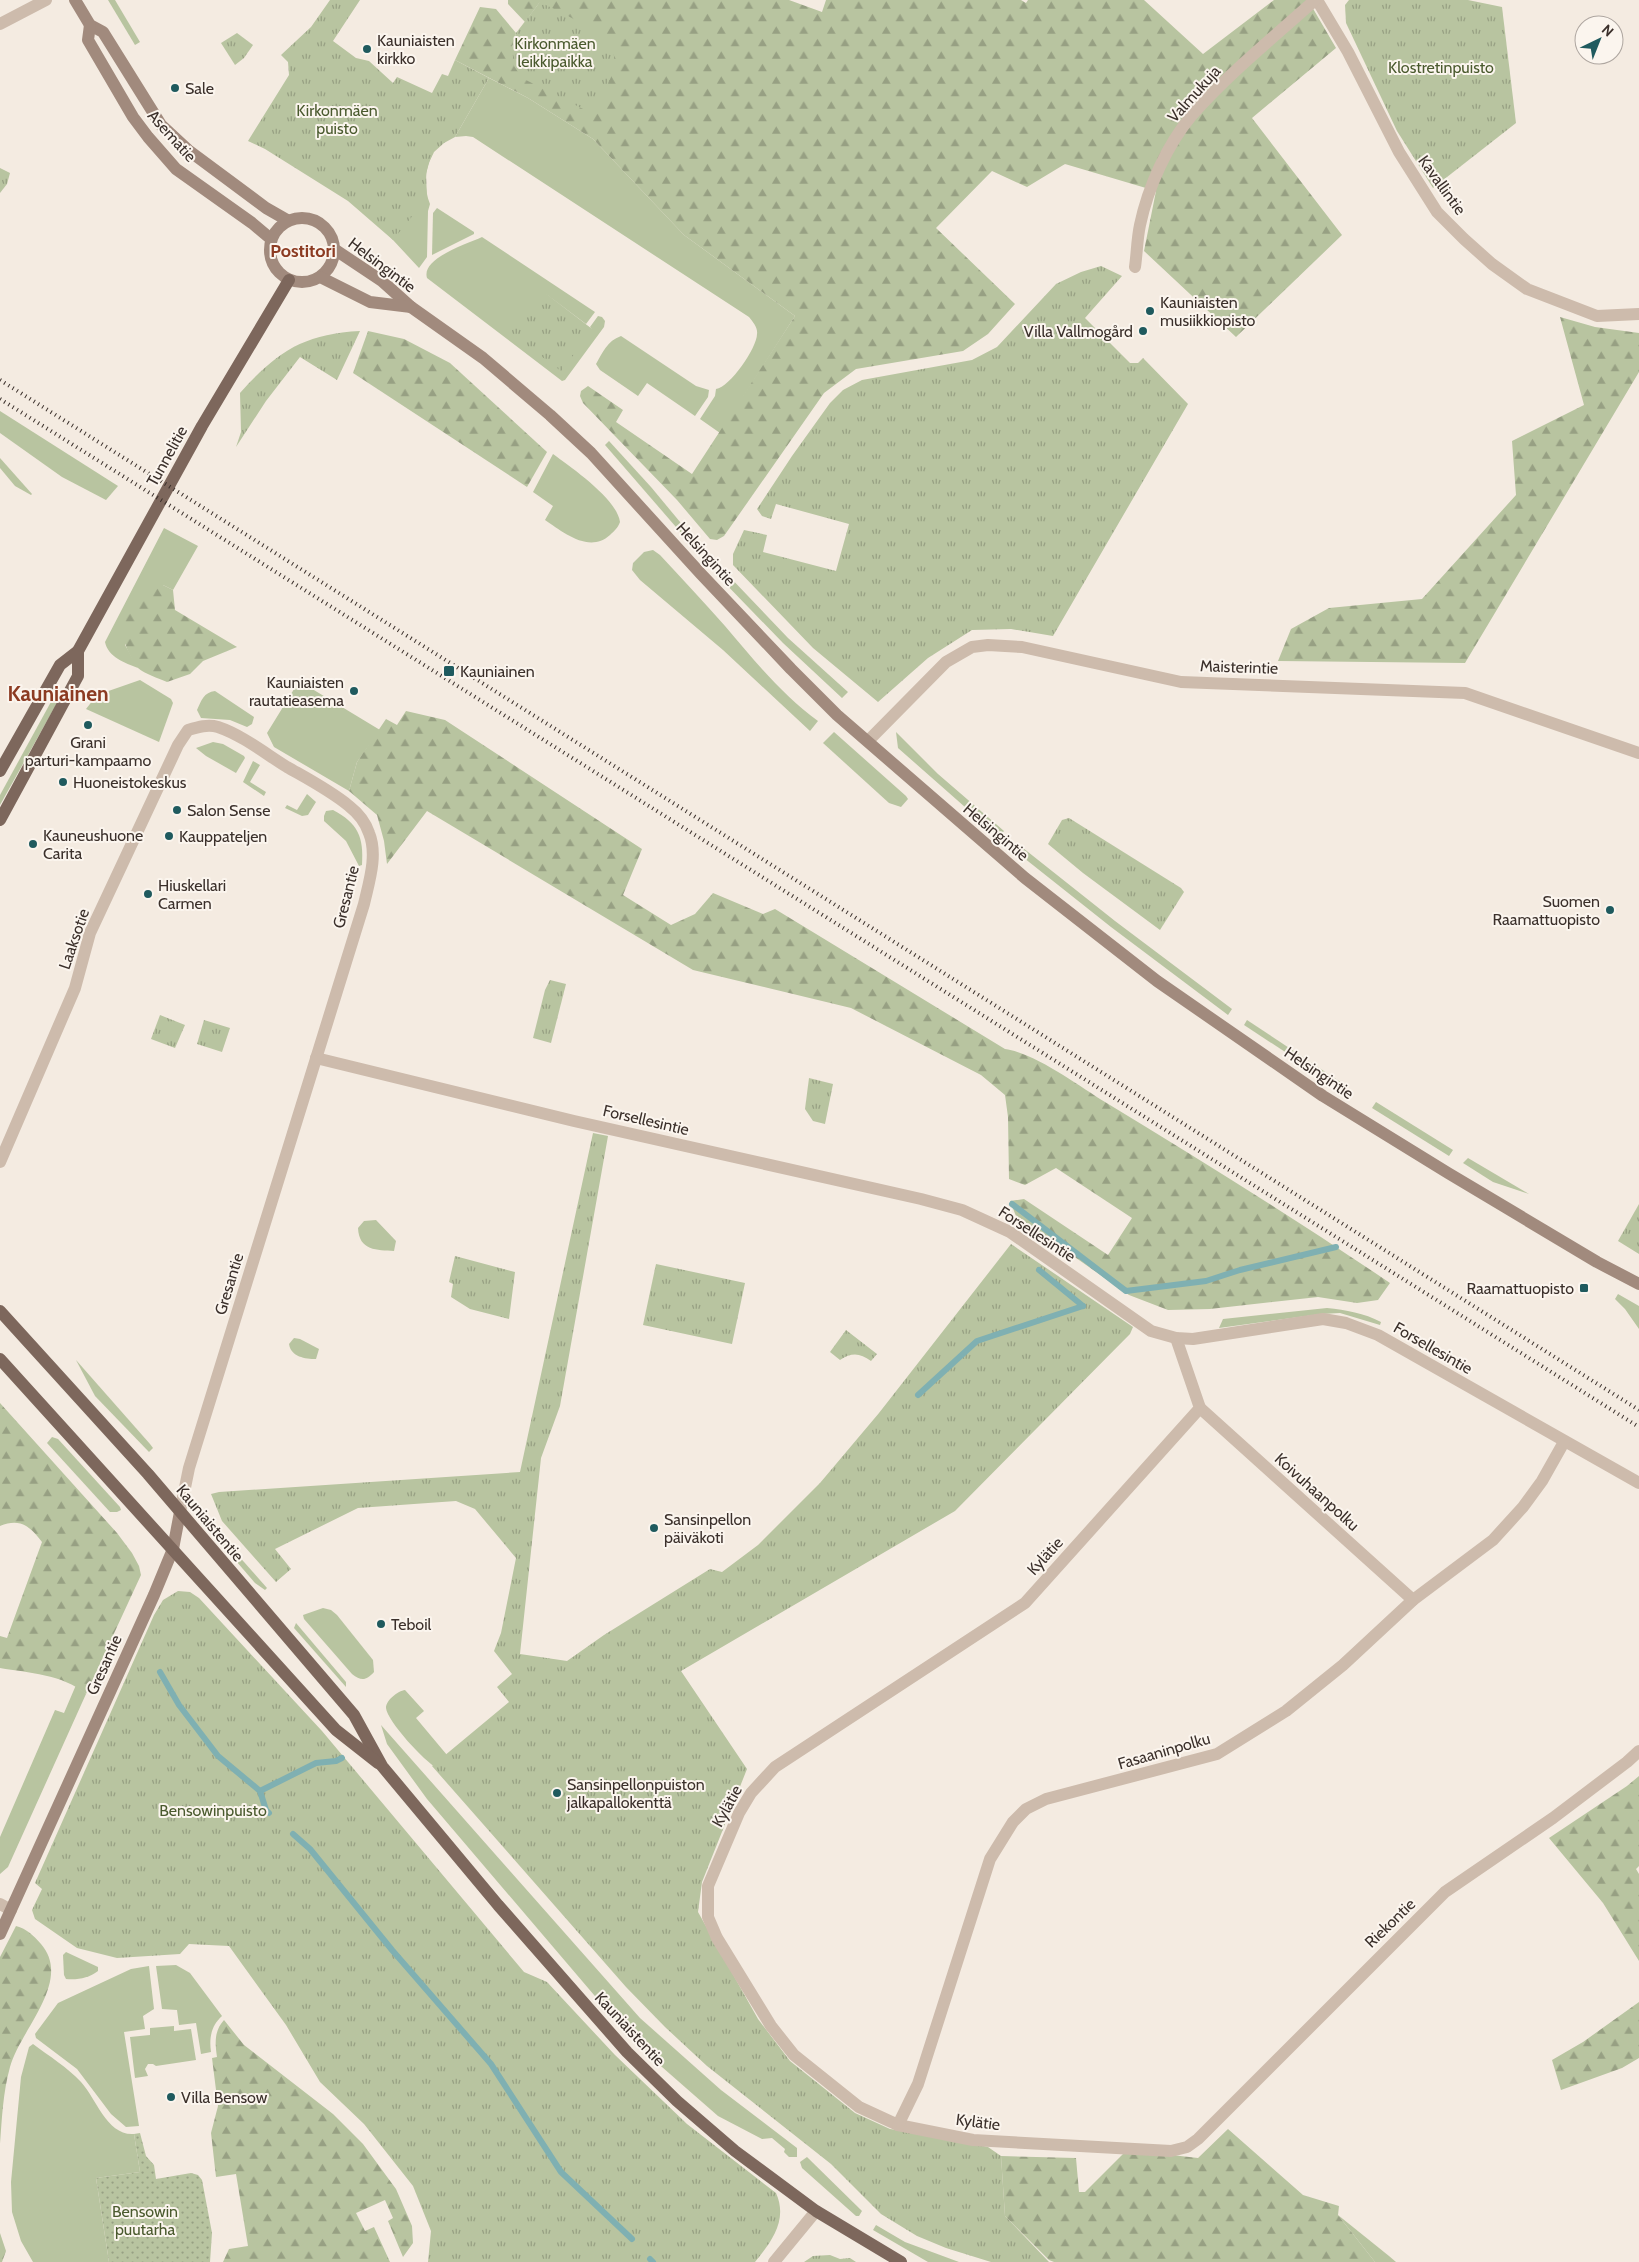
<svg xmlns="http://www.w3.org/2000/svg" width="1639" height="2262" font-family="Cabin,sans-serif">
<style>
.grass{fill:#b8c4a0}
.forest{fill:url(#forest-firs)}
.park{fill:url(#park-tufts)}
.garden{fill:url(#garden-dots)}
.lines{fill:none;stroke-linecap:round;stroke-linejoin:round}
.stream{stroke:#7fb0b2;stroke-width:6}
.minor{stroke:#cdbbac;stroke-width:12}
.secondary{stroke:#a18a7d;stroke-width:12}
.primary{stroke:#7d675c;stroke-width:12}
.rail{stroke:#3b302b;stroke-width:4;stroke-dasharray:1 4;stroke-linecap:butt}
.poi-dot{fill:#1f5a5e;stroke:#fbf5ee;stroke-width:2}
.labels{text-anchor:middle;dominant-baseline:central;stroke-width:4;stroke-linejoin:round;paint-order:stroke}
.poi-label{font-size:16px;fill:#3b302b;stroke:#fbf5ee;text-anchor:start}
.park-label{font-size:16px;fill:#4a5a2e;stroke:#fbf5ee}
.street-label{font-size:16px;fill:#3b302b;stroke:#fbf5ee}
.neighbourhood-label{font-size:18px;font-weight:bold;fill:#8c3b22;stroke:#fbf5ee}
.district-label{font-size:21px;font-weight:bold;fill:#8c3b22;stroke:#fbf5ee}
</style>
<defs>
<pattern id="forest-firs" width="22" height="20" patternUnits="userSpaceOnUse" patternTransform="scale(1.25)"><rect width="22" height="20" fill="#b8c4a0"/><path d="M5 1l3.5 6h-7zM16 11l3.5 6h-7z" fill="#97a083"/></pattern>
<pattern id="park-tufts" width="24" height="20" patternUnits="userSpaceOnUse" patternTransform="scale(1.25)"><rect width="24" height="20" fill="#b8c4a0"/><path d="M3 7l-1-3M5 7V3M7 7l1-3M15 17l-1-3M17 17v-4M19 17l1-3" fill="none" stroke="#97a083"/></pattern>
<pattern id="garden-dots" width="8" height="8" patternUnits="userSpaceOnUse" patternTransform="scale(1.25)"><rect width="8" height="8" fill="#b8c4a0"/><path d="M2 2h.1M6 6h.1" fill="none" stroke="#97a083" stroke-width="1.8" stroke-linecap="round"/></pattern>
</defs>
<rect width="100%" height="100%" fill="#f4ebe1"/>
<!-- grass -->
<g class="grass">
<polygon points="108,0 115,0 140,42 135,45"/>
<path d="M489,78l39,20 65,41 91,96 111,81 -75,117 -20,-14 15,-23 1,-7c14,-2 41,-41 41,-55 1,-6 -4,-12 -8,-17l-276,-180 -7,-1 -11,1z"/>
<path d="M434,152c-9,16 -11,35 -4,52l-2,7 -1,46 -8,11 -39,-42z"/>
<polygon points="437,208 474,232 474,234 432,255 433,213"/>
<path d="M482,237l113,75 -9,12 -44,-33 50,38 -2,-2 8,-11 4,1 3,4 -1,6 -39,53 -3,1 -135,-103c-6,-20 40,-34 55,-41z"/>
<path d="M621,336l75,50 13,4 -1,7 -13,19 -48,-33 -9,13 -38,-26 -4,-6c7,-12 11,-23 25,-28z"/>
<polygon points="0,411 118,486 106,500 62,477 0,433"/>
<polygon points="609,441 651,487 700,546 695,549 605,445"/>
<path d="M553,454c19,14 64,45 67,68 -2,6 -6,9 -10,13 -21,19 -47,-3 -65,-15l8,-14 -20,-14z"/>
<polygon points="0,458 32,494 31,495 15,486 0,468"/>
<path d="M164,528l34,18 -25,44 -10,-5 -38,60 13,23c-13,-5 -30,-11 -33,-26z"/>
<path d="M653,550l7,5c22,24 44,47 65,71 28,33 57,69 93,95l-8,10 -87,-81 -83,-70 -8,-10 1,-7 11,-11z"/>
<polygon points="726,573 788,638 848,692 842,698 783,643 720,578"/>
<polygon points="140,680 171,699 173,703 159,742 86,709 97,695"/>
<polygon points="299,681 380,730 357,762 349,791 274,747 267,733"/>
<path d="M215,691l39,26 -2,7 -5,3 -17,-7 -29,-2 -4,-8c4,-9 7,-18 18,-19z"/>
<polygon points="52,700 57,703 0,805 0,795"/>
<polygon points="834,732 906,796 908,799 901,807 889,803 823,743"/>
<polygon points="896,732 938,774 1004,831 999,837 898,748"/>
<polygon points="213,742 223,744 244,756 245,758 236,773 206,756 196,748"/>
<polygon points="253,761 260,765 250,782 266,792 264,796 243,782"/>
<polygon points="307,794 316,802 308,815 302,816 285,808 287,805 297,810"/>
<path d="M333,810c25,13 31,27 29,55l-3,1 -13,-25 -22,-20v-5l2,-5z"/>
<polygon points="1023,848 1115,921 1232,1009 1228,1015 1111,927 1019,854"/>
<polygon points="1247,1020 1345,1085 1343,1090 1244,1025"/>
<polygon points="1376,1102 1453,1150 1449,1156 1372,1108"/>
<polygon points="1468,1158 1529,1194 1493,1182 1463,1163"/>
<path d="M376,1220l20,21 -2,10c-17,-1 -35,0 -36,-23l6,-7z"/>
<polygon points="1618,1294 1639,1306 1639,1329 1625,1309 1615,1299"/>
<path d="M1327,1308c19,2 37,5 54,14l-1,3 -40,-12 -19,1 -102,14 4,-9z"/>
<path d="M294,1338l6,1 19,10 -3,10c-11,0 -25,-2 -27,-15z"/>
<polygon points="76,1360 150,1444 153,1448 149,1452 95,1396"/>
<polygon points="52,1437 58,1439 120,1507 121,1510 117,1512 110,1512 47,1443"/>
<polygon points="219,1536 221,1536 267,1588 265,1590 255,1583 218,1540"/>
<path d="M323,1608l8,2 6,5 36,45 1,12c-8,9 -13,9 -22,2l-48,-55 -1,-4z"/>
<polygon points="296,1623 346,1682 346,1687 294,1628"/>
<polygon points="76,1685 86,1694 8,1867 0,1874 0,1837 55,1710 64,1713"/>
<path d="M405,1690l19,21 -8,7 31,37 63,-53 -73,66c-12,-6 -50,-47 -51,-60 0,-8 12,-17 19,-18z"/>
<polygon points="381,1725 640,2018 721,2090 797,2148 797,2157 789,2157 784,2152 785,2149 772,2138 762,2139 718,2116 654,2060 617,2022 427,1799 387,1744"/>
<path d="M66,1952l32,15v4c-9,7 -20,9 -32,8l-2,-4 -1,-20z"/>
<path d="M176,1965l14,8 32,43c-11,10 -13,22 -11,36l-10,2 -5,-31 -17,2 -2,-15 -15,-1 -6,-43z"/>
<polygon points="149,1966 154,2009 143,2016 145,2029 124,2032 139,2126 126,2127 111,2114 77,2069 36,2038 35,2034 58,2003 131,1969"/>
<polygon points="174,2026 174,2031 191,2029 196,2060 156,2066 153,2064 148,2064 145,2069 148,2076 135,2078 130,2037 150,2035 150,2028"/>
<path d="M33,2044c16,12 34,23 48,38 15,16 26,54 53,52l6,38 -44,6 13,84h-76l-12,-21 -9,-29 -1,-30 10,-105 8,-30z"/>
<polygon points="807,2157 862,2211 859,2216 856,2216 802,2168 800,2162"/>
<polygon points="1338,2215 1389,2256 1396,2262 1375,2262"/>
<polygon points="876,2225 905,2242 959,2262 928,2262 873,2230"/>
</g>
<!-- forest -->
<g class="forest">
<polygon points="508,0 789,0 822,12 826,0 1021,0 1026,3 1028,0 1144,0 1203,54 1274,0 1308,0 1336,48 1252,118 1342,235 1236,337 1144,251 1156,191 1065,164 1027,187 992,171 936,228 1015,304 988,334 963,351 856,369 824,393 724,536 717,540 710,539 677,500 583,403 580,396 581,391 588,386 623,410 616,422 692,474 795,316 684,235 593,139 528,98 455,60 480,7 496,9 516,33 512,48 540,2 525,22 508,4"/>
<polygon points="1560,317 1595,327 1639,333 1639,372 1465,663 1278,661 1291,629 1329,608 1422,599 1516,495 1512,441 1584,405"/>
<polygon points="368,331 404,339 450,363 547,452 527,487 353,373"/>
<path d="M153,585h10l10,5 2,20 62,37 -34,14 -13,13 -23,8c-9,-4 -22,-8 -29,-14 -3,-3 -6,-9 -8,-13 -14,-25 -2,-56 23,-70z"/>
<path d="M406,711l39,9 197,129 -19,46 48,30 24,-11 18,-21 50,21 12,-5 230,140c30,4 74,37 100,53 96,58 192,118 285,181l-12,17 -21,3 -39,-6 -108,12 -42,1 -39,-15 -113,-79 -6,-15 14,-2 84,56 24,-37 -76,-50 -31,17 -16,-6 -1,-62 -3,-22 -24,-20 -130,-67 -158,-38 -266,-159 -40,53 -3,-23 -7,-26 -28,-24 8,-29 29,-43 11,6z"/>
<path d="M0,1403l117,130 15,20 7,13 2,9 -55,119c-24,-20 -57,-21 -86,-26v-32l7,2 35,-96c-12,-16 -22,-24 -42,-16z"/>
<polygon points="1639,1776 1639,1866 1636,1869 1639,1874 1639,1961 1603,1903 1549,1838 1627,1786"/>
<path d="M16,1926c11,3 17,9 25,18 32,37 -21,86 -31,123 -7,25 -8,51 -10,77v-187z"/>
<polygon points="1639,2002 1639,2058 1622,2068 1561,2090 1552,2060 1583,2042"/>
<path d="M224,2020l20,25 89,69 30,30 33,45 16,37 1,17 -10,14 -15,-36 5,-3 -8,-18 -29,13 9,18 9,-4 16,35h-167l6,-13 19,-3 -12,-72 -20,3 -5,-44 7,-27 -6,-48 5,-1c-2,-14 -3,-26 7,-37z"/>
<polygon points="1228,2129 1303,2195 1339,2206 1338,2215 1375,2262 1054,2262 1049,2260 1005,2216 1001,2156 1076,2158 1079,2192 1085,2192 1127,2150 1198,2158"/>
<polygon points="0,2233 6,2251 2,2262 0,2262"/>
</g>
<!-- park -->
<g class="park">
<polygon points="330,0 360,0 333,41 356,58 369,61 393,83 397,77 432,93 442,74 448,76 455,60 489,78 455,137 444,143 434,152 429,162 426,173 427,198 393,240 348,201 265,149 248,141 289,75 288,62 281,55 311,27"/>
<polygon points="1349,0 1468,0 1502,7 1516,123 1433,188 1397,131 1346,23 1345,5"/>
<path d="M540,2c17,9 74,33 74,54 1,20 -12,41 -19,59l-73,-37 -8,-12 -2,-18 4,-15z"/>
<polygon points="237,33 253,45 244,58 235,65 221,43"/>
<polygon points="0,168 10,173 7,184 0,193"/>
<polygon points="1101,266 1122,276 1085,318 1130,363 1138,363 1143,358 1188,404 1053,636 1011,629 972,630 928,658 878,702 813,648 733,565 733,554 744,530 767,535 763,552 836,571 849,524 776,504 771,519 762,516 757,509 792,456 830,403 843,390 862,380 972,360 997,347 1056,284 1081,272"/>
<polygon points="542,291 593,330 561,371 510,333"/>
<path d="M360,331l-23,49 -37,-23 -34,44 -30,46 5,-15 -1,-39c37,-41 63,-59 120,-62z"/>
<polygon points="1069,818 1181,888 1184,892 1160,930 1083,873 1048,844 1062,820"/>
<polygon points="550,980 566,984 551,1043 533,1038 545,990"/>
<polygon points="160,1015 185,1025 175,1048 151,1039"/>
<polygon points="204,1020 230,1028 222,1052 197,1044"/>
<polygon points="809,1078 833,1084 825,1124 813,1121 805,1109"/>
<polygon points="593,1133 608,1136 560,1406 541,1458 520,1654 567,1661 604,1635 710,1569 722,1572 758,1545 820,1483 879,1413 1011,1244 1133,1327 1130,1334 955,1511 681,1671 747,1769 702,1882 698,1912 758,2019 790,2061 855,2113 890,2129 913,2132 988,2147 1001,2156 1005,2216 1049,2262 991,2262 946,2248 917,2236 881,2214 831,2164 707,2066 665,2027 626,1987 432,1766 509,1702 497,1687 512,1674 494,1651 501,1633 516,1558 475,1509 456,1501 358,1508 275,1549 291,1569 276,1582 222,1521 211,1494 219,1492 520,1472"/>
<polygon points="1639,1204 1639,1254 1618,1241"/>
<polygon points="455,1256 515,1272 509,1319 470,1309 451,1297 453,1284 449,1282"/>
<polygon points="656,1264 745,1283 732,1344 643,1325"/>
<path d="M846,1330l31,24 -6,7c-11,-8 -19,-9 -31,-1l-10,-8z"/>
<path d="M178,1591l12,1 9,6 123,133 202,241 23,10 68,73 72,69 89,69c12,27 -4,48 -21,69h-327l3,-31 -18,-45 -49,-62 -44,-42 -34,-57 -57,-79 -40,-2 -9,10 -63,4 -40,-10 -42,-29 -3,-9 10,-21 -7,-6 119,-268 9,-15z"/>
<polygon points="830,2255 840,2259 850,2258 856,2262 804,2262 813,2256"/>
</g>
<!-- garden -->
<polygon class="garden" points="140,2133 146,2156 154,2165 156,2179 191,2173 198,2175 202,2180 212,2233 210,2262 109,2262 96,2178 140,2172 134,2134"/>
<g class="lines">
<!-- stream -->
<g class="stream">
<polyline points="1012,1204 1126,1291 1206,1281 1240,1270 1336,1247"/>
<polyline points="1039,1270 1083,1306"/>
<polyline points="918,1395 977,1341 1083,1306"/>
<polyline points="160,1672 179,1705 218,1756 260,1791 266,1810 269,1813"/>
<polyline points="260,1791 316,1763 336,1761 342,1758"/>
<polyline points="293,1834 310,1849 392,1950 491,2064 561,2172 632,2239"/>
<polyline points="650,2259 653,2262"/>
</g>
<!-- minor -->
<g class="minor">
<polyline points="1317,0 1348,52 1399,152 1437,212 1464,239 1492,264 1527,289 1597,316 1639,314"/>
<polyline points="0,24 46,0"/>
<path d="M1135,267c2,-14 2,-28 5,-42 8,-38 27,-80 52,-110 37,-42 82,-78 123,-115"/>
<polyline points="868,741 946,662 972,647 988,645 1022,647 1181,682 1465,693 1639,753"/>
<polyline points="316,1058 574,1121 921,1199 962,1210 1010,1232 1151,1331 1176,1338 1193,1339 1323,1319 1346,1323 1378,1335 1639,1483"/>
<path d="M0,1162l75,-174 15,-55 88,-188 10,-15c10,-3 20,-6 30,-3 24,8 48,27 69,40 21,12 44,24 62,39 9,7 16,15 20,27 9,22 0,49 -5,71l-175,564 -9,44"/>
<polyline points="1176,1338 1200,1408 1025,1603 775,1767 751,1793 739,1813 708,1886 708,1917 717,1938 771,2026 794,2055 859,2107 898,2125 973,2140 1171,2151 1187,2147 1198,2139 1445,1892 1553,1818 1627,1762 1639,1751"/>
<polyline points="1200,1408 1413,1600"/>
<polyline points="0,1904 11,1910"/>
<polyline points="898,2125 918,2084 990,1859 1013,1822 1026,1809 1046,1799 1217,1754 1286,1711 1343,1665 1413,1600 1493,1540 1523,1507 1542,1481 1564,1442"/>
<polyline points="774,2262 816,2211"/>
</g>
<!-- secondary -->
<g class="secondary">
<polyline points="75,0 90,25 103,32 161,125 188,150 266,208 287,220"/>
<polyline points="90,25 88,40 133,117 148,137 176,169 252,223 271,239"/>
<circle cx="302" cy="250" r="32"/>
<polyline points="334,249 382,281 411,307 483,358 550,415 591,453 701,574 791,669 837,715 1025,878 1157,981 1323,1096 1448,1173 1597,1262 1639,1284"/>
<polyline points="320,277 370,302 411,307"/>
<polyline points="0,1934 154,1595 173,1549 180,1512"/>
</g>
<!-- primary -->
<g class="primary">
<polyline points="0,771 60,665 78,651 202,426 289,280"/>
<polyline points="0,820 78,676 78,651"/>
<polyline points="0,1311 148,1474 354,1715 382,1766 498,1905 627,2052 677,2101 735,2151 816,2211 901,2262"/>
<polyline points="0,1359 336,1730 378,1763"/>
</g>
<!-- rail -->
<g class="rail">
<polyline points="0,380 1639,1410"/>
<polyline points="0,399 1639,1427"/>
</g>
</g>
<!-- markers -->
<g class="poi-dot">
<circle cx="367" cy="49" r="5"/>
<circle cx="175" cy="88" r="5"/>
<circle cx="1150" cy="311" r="5"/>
<circle cx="1143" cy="331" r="5"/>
<rect x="443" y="665" width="12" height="12" rx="2.5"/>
<circle cx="354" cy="691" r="5"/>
<circle cx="88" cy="725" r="5"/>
<circle cx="63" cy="782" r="5"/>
<circle cx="177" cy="810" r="5"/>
<circle cx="169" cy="836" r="5"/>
<circle cx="33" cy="844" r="5"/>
<circle cx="148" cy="894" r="5"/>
<circle cx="1610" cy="910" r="5"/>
<rect x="1579" y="1283" width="10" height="10" rx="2.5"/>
<circle cx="654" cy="1528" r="5"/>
<circle cx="381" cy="1624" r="5"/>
<circle cx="557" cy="1793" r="5"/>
<circle cx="171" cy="2097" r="5"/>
</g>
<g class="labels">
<!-- poi labels -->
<g class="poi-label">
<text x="377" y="40">Kauniaisten<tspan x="377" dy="18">kirkko</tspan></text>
<text x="185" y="88">Sale</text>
<text x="1160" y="302">Kauniaisten<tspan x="1160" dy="18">musiikkiopisto</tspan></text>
<text x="1133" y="331" text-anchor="end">Villa Vallmogård</text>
<text x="460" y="671">Kauniainen</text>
<text x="344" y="682" text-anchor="end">Kauniaisten<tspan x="344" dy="18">rautatieasema</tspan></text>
<text x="88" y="742" text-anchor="middle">Grani<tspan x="88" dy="18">parturi-kampaamo</tspan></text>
<text x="73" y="782">Huoneistokeskus</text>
<text x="187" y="810">Salon Sense</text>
<text x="43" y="835">Kauneushuone<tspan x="43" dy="18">Carita</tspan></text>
<text x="179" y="836">Kauppateljen</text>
<text x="158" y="885">Hiuskellari<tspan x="158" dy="18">Carmen</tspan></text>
<text x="1600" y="901" text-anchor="end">Suomen<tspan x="1600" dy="18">Raamattuopisto</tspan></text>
<text x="1574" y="1288" text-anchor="end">Raamattuopisto</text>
<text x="664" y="1519">Sansinpellon<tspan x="664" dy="18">päiväkoti</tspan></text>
<text x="391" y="1624">Teboil</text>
<text x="567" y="1784">Sansinpellonpuiston<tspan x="567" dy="18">jalkapallokenttä</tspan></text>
<text x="181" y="2097">Villa Bensow</text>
</g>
<!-- park labels -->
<g class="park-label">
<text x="555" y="43">Kirkonmäen<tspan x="555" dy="18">leikkipaikka</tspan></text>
<text x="1441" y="67">Klostretinpuisto</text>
<text x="337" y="110">Kirkonmäen<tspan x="337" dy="18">puisto</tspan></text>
<text x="213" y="1810">Bensowinpuisto</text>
<text x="145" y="2211">Bensowin<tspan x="145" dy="18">puutarha</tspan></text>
</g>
<!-- street labels -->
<g class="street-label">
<text transform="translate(1194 94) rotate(-48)">Valmukuja</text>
<text transform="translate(172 136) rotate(48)">Asematie</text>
<text transform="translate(1442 185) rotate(54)">Kavallintie</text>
<text transform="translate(382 265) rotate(37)">Helsingintie</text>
<text transform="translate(167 456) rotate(-61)">Tunnelitie</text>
<text transform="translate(706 554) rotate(48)">Helsingintie</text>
<text transform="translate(1239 667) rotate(2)">Maisterintie</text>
<text transform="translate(996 832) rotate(40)">Helsingintie</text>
<text transform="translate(346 897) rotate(-76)">Gresantie</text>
<text transform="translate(74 939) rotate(-71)">Laaksotie</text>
<text transform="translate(1319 1073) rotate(34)">Helsingintie</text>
<text transform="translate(646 1120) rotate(13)">Forsellesintie</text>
<text transform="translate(1037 1234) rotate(33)">Forsellesintie</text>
<text transform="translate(229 1284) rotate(-73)">Gresantie</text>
<text transform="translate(1433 1348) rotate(30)">Forsellesintie</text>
<text transform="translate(1317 1492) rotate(42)">Koivuhaanpolku</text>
<text transform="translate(210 1523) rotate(50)">Kauniaistentie</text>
<text transform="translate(1045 1556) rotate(-48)">Kylätie</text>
<text transform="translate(104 1665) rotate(-66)">Gresantie</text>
<text transform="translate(1164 1751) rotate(-16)">Fasaaninpolku</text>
<text transform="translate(727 1806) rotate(-61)">Kylätie</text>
<text transform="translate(1390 1923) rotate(-44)">Riekontie</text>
<text transform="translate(630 2029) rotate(47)">Kauniaistentie</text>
<text transform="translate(978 2122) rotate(7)">Kylätie</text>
</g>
<!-- neighbourhood labels -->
<g class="neighbourhood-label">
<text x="303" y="251">Postitori</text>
</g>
<!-- district labels -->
<g class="district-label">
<text x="58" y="693">Kauniainen</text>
</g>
</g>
<!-- north arrow -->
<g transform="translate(1599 40) rotate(43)"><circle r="24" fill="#fbf5ee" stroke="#aea6a0"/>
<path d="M0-4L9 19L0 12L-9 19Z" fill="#1f5a5e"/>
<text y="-8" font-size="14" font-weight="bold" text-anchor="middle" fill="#3b302b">N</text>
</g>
</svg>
